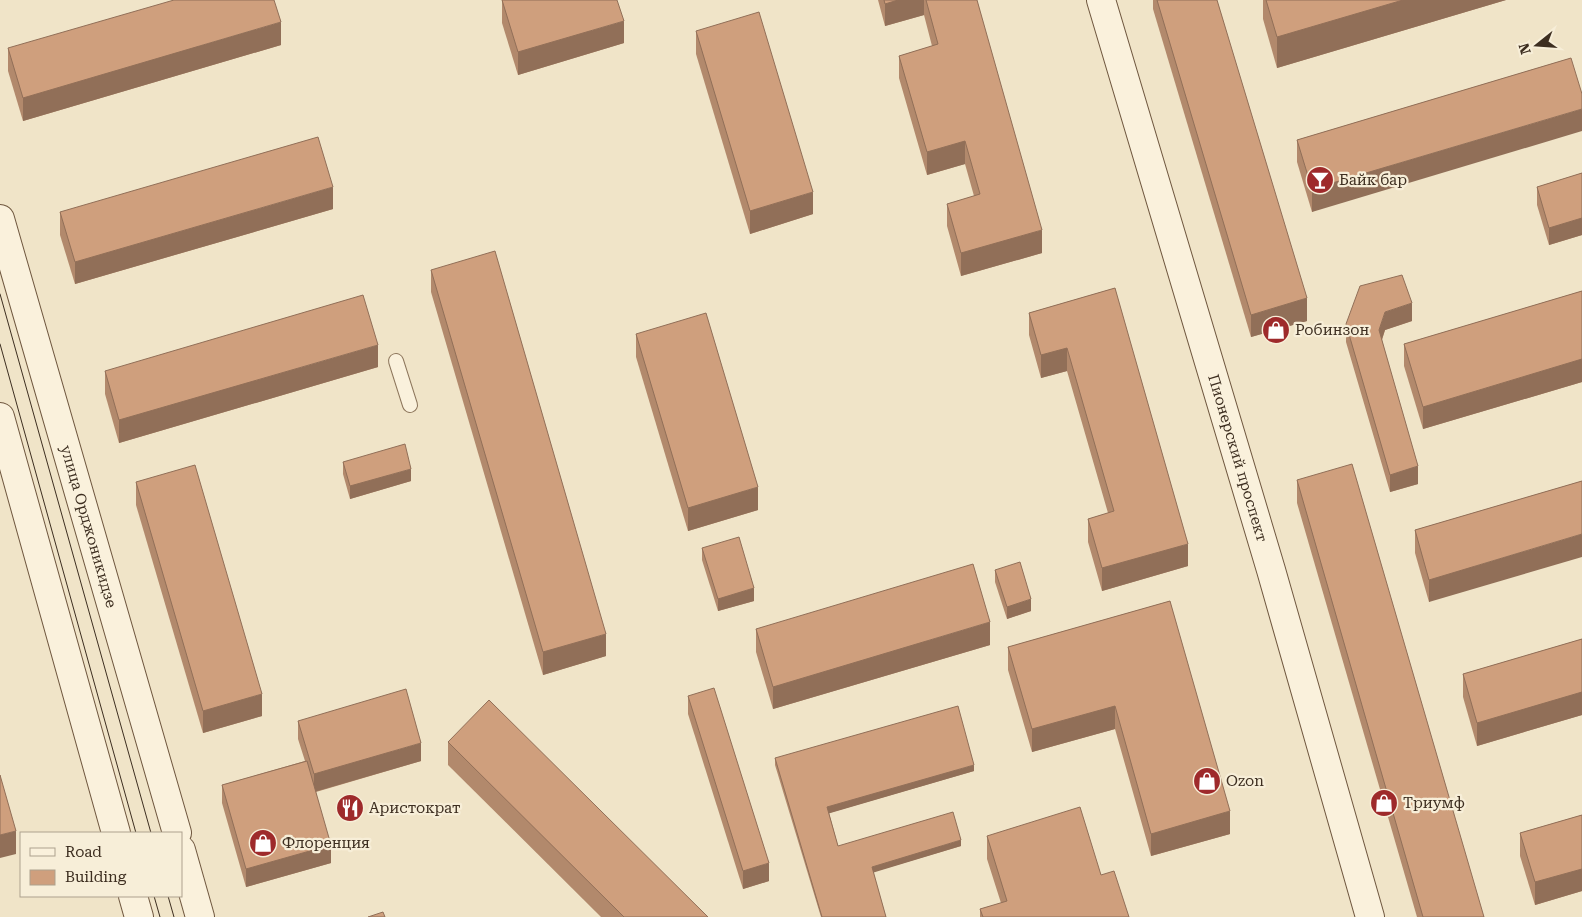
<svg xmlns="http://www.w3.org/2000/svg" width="1582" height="917" font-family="'Roboto Serif',serif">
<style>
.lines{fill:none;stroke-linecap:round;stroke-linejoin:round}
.lane-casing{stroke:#8d765c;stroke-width:16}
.secondary-casing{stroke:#6f573f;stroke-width:30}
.lane{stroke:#faf1dc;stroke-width:14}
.secondary{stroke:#faf1dc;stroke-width:28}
.tram{stroke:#3d2e20;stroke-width:1}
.wall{fill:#b2896c}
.shaded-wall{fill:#916f58}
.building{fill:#cf9f7d;stroke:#916f58}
.labels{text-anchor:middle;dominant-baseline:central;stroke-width:4.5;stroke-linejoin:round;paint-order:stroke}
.poi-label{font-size:15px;fill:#3d2e20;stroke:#f7eed8;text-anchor:start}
.street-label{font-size:15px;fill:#3d2e20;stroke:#f7eed8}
</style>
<rect width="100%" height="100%" fill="#f0e4c8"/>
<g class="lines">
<!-- lane casing -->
<g class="lane-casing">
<polyline id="lane" points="396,361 410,405"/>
</g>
<!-- secondary casing -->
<g class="secondary-casing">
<g id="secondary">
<path id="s1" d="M1101,0l170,570 99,347"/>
<path id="s2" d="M0,219l177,614"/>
<polyline points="0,417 116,833"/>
<polyline points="181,850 200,917"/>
<polyline points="133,896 139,917"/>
</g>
</g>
<!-- lane -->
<use href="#lane" class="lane"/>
<!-- secondary -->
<use href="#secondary" class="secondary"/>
<!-- tram -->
<g class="tram">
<polyline points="0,294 151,833"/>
<polyline points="0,344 136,833"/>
<polyline points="154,896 160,917"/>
<polyline points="168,896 174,917"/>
</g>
</g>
<!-- wall -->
<g class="wall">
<polygon points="502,0 624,43 518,75 502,23"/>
<polygon points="878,0 977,0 1042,253 961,276 947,226 947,204 974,196 965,164 927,175 899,78 899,56 932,46 924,15 885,26"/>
<polygon points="1153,0 1217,0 1307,321 1251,337 1153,9"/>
<polygon points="1263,0 1506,0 1277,68 1263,19"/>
<polygon points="696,31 813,214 750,234 696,54"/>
<polygon points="281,45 23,121 8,71 8,48"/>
<polygon points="1571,58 1312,212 1297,162 1297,140"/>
<polygon points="1582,173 1582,235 1549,245 1537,205 1537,187"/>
<polygon points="333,209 75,284 60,235 60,212"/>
<polygon points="431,270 606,656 543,675 431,292"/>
<polygon points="1115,288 1188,566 1102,591 1088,542 1088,519 1108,513 1067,371 1041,378 1029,335 1029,313"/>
<polygon points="1582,291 1582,382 1423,429 1404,366 1404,344"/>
<polygon points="1412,321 1385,330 1382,340 1418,484 1390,492 1346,342 1346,324"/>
<polygon points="636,334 758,510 688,531 636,357"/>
<polygon points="378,367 119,443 105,394 105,371"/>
<polygon points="343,462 411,481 350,499 343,474"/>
<polygon points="1297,480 1484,917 1417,917 1297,503"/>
<polygon points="1582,481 1429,602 1415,553 1415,530"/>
<polygon points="136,482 262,716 203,733 136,505"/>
<polygon points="702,548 754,601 718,611 702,560"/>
<polygon points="995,570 1031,611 1007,619 995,582"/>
<polygon points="1170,601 1230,834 1151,856 1115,729 1032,752 1008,670 1008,647"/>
<polygon points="756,629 990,645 773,709 756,652"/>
<polygon points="1582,639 1582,715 1477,746 1463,697 1463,674"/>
<polygon points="688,696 769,881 743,889 688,714"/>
<polygon points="298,721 421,761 316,792 331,863 246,887 222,803 222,785 305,761 298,739"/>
<polygon points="448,742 708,917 601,917 448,765"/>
<polygon points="775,758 974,771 829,813 838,846 961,846 873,872 886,917 821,917 775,765"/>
<polygon points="1582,815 1582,891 1535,905 1520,856 1520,833"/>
<polygon points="987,836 1101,875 1129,917 980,917 980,909 1001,903 987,859"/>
</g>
<!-- shaded-wall -->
<g class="shaded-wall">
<polygon points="898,0 924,0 924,15 885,26 885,4"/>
<polygon points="1403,0 1506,0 1277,68 1277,37"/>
<polygon points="624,21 624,43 518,75 518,52"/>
<polygon points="281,22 281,45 23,121 23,98"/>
<polygon points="1582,109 1582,131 1312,212 1312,189"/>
<polygon points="965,141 965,164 927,175 927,152"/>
<polygon points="333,187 333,209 75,284 75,262"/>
<polygon points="813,192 813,214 750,234 750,211"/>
<polygon points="1582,218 1582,235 1549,245 1549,228"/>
<polygon points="1042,230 1042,253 961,276 961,253"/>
<polygon points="1307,298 1307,321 1251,337 1251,315"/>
<polygon points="1412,303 1412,321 1385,330 1379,348 1379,330 1385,312"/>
<polygon points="378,345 378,367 119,443 119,420"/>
<polygon points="1067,348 1067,371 1041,378 1041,355"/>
<polygon points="1582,359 1582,382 1423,429 1423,407"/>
<polygon points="1418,466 1418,484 1390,492 1390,475"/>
<polygon points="411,469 411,481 350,499 350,486"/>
<polygon points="758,487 758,510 688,531 688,508"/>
<polygon points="1582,534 1582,557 1429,602 1429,580"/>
<polygon points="1188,544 1188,566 1102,591 1102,568"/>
<polygon points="754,588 754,601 718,611 718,599"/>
<polygon points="1031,599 1031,611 1007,619 1007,607"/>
<polygon points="990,622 990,645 773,709 773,687"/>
<polygon points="606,634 606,656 543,675 543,652"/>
<polygon points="1582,692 1582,715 1477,746 1477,723"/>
<polygon points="262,694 262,716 203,733 203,711"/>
<polygon points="1115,706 1115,729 1032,752 1032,729"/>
<polygon points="421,743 421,761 314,792 314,774"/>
<polygon points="974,765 974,771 827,814 827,807"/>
<polygon points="1230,811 1230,834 1151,856 1151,834"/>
<polygon points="16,831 16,854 0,858 0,835"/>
<polygon points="961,840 961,846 872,873 872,867"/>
<polygon points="331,845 331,863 246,887 246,869"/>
<polygon points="769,863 769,881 743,889 743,871"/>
<polygon points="1582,869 1582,891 1535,905 1535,882"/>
</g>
<!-- building -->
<g class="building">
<polygon points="174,0 274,0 281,22 23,98 8,48"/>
<polygon points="502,0 617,0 624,21 518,52"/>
<polygon points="884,0 898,0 885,4"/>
<polygon points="926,0 977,0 1042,230 961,253 947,204 980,194 965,141 927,152 899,56 938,44"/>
<polygon points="1157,0 1217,0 1307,298 1251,315"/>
<polygon points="1266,0 1403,0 1277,37"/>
<polygon points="759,12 813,192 750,211 696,31"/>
<polygon points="1571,58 1582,94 1582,109 1312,189 1297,140"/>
<polygon points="318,137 333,187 75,262 60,212"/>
<polygon points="1582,173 1582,218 1549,228 1537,187"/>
<polygon points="495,251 606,634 543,652 431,270"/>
<polygon points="1402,275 1412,303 1385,312 1379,330 1418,466 1390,475 1346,324 1360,286"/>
<polygon points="1115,288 1188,544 1102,568 1088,519 1114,511 1067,348 1041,355 1029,313"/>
<polygon points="1582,291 1582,359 1423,407 1404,344"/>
<polygon points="363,295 378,345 119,420 105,371"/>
<polygon points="706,313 758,487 688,508 636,334"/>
<polygon points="405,444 411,469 350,486 343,462"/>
<polygon points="1352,464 1484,917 1423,917 1297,480"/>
<polygon points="195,465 262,694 203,711 136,482"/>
<polygon points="1582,481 1582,534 1429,580 1415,530"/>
<polygon points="739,537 754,588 718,599 702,548"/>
<polygon points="1020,562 1031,599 1007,607 995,570"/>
<polygon points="973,564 990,622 773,687 756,629"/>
<polygon points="1170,601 1230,811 1151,834 1115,706 1032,729 1008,647"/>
<polygon points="1582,639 1582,692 1477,723 1463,674"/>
<polygon points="714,688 769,863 743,871 688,696"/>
<polygon points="406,689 421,743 314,774 298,721"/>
<polygon points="489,700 708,917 624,917 448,742"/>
<polygon points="958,706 974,765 827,807 838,846 953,812 961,840 872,867 886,917 822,917 775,758"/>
<polygon points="307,761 331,845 246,869 222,785"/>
<polygon points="0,775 16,831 0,835"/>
<polygon points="1080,807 1101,875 1114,871 1129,917 983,917 980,909 1007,901 987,836"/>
<polygon points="1582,815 1582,869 1535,882 1520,833"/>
<polygon points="383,912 385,917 368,917"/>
</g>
<!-- icons -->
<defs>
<g id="bar-disc" transform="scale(1.4375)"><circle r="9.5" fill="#9e2a2b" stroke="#f7eed8"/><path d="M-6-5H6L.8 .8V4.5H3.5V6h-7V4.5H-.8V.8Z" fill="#fff"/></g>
<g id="shop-disc" transform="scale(1.4375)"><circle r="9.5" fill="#9e2a2b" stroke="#f7eed8"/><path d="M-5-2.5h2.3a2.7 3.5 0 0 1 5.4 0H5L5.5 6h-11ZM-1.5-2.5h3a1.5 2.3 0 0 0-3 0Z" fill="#fff"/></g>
<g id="restaurant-disc" transform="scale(1.4375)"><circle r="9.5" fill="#9e2a2b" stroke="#f7eed8"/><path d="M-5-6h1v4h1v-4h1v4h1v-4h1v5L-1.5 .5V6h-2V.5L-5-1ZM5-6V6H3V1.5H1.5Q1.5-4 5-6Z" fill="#fff"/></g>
</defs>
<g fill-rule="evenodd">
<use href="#bar-disc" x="1320" y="180"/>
<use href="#shop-disc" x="1276" y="330"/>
<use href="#shop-disc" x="1207" y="781"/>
<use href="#shop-disc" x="1384" y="803"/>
<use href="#restaurant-disc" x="350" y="808"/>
<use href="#shop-disc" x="263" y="843"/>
</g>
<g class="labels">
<!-- poi labels -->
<g class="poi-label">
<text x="1339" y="180">Байк бар</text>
<text x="1295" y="330">Робинзон</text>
<text x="1226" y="781">Ozon</text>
<text x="1403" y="803">Триумф</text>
<text x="369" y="808">Аристократ</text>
<text x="282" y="843">Флоренция</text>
</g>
<!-- street labels -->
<g class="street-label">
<text stroke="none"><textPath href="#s1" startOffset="478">Пионерский проспект</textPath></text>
<text stroke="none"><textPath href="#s2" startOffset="320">улица Орджоникидзе</textPath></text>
</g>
</g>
<!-- legend -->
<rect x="20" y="832" width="162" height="65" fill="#f7eed8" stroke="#ada18e"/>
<rect x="30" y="848" width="25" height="8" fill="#faf1dc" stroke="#ada18e"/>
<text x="65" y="857" font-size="15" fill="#3d2e20">Road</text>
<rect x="30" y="870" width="25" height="15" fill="#cf9f7d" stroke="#ada18e"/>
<text x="65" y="882" font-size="15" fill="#3d2e20">Building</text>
<!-- north arrow -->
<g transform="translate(1537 45) rotate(253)" stroke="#f7eed8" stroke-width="4" paint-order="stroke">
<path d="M0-4L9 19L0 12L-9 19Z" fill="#3d2e20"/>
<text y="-8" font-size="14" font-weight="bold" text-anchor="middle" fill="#3d2e20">N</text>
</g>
</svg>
